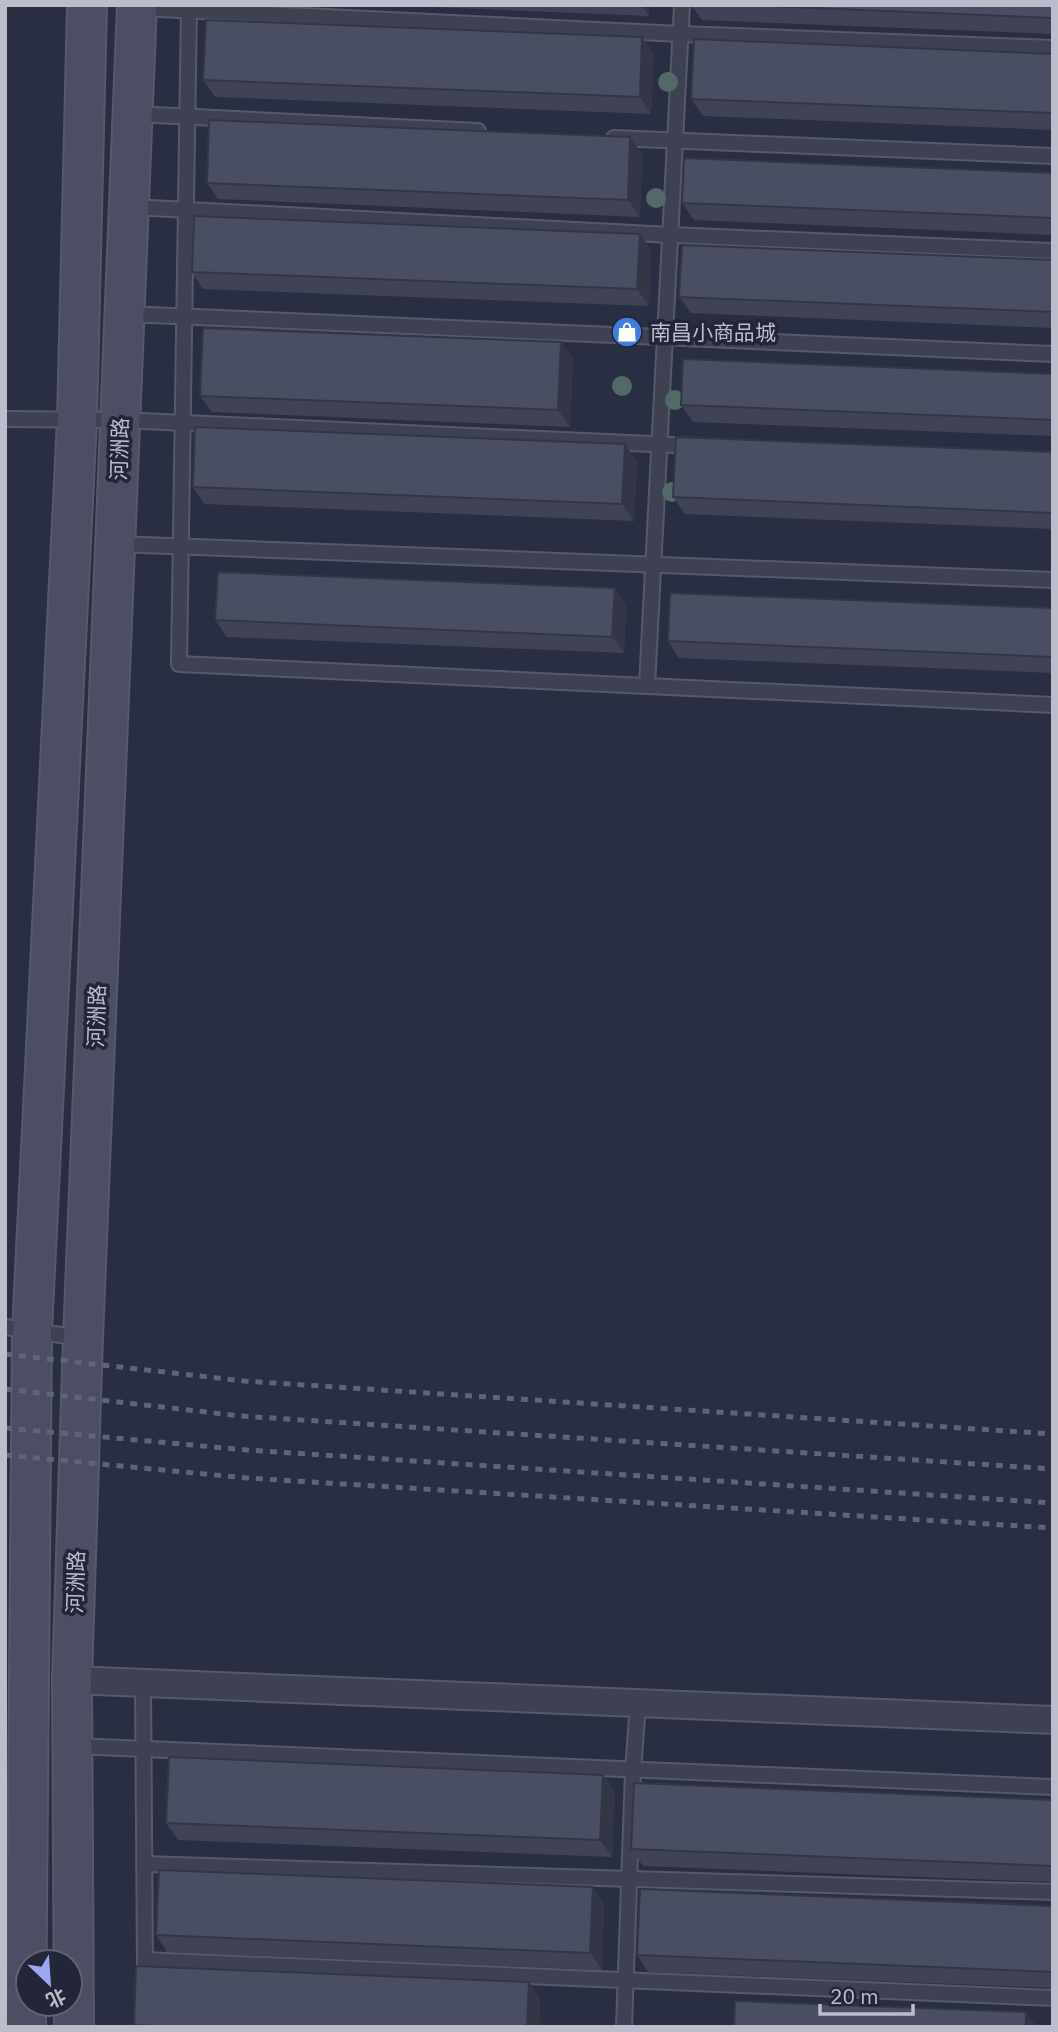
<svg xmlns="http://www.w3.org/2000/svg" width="1058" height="2032" font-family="'IBM Plex Sans','Noto Sans SC',sans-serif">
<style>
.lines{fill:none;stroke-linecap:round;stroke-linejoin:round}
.service-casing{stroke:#565969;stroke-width:18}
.minor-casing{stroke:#565969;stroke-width:30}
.secondary-casing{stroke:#565969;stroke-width:42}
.service{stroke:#3e4152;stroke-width:14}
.minor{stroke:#3e4152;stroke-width:26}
.secondary{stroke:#4c4f64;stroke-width:38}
.rail{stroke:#606478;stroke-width:5;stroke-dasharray:7 7;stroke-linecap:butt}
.tree{fill:#536967}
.wall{fill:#3f4355}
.shaded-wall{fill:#333745}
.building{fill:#494e63;stroke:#333745;stroke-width:2}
.labels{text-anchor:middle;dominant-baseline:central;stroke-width:7;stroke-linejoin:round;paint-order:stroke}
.poi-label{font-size:21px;fill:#bbbdcb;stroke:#222637;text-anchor:start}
.street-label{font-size:21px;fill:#bbbdcb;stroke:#222637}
</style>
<rect width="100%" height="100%" fill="#2a2e42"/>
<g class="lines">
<!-- service casing -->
<g class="service-casing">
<g id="service">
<polyline points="189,5 179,664 1053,705"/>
<polyline points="138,8 681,34 1053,48"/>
<polyline points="135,114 478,131"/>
<polyline points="614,138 1053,156"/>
<polyline points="131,207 671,235 1053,251"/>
<polyline points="126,314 1053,354"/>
<polyline points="5,419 120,420 695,446"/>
<polyline points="117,544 1053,580"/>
<polyline points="647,686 682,5"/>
<polyline points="5,1327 82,1338"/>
<polyline points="143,1682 145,1969"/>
<polyline points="74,1746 1053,1787"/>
<polyline points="144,1864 1053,1892"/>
<polyline points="145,1960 1053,1998"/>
<polyline points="624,2027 633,1771 638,1703"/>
</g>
</g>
<!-- minor casing -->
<g class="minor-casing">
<polyline id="minor" points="72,1680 1053,1720"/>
</g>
<!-- secondary casing -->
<g class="secondary-casing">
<g id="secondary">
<polyline points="26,2027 32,1331 77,420 87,5"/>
<polyline points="74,2027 72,1680 83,1338 137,5"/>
</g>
</g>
<!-- service -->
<use href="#service" class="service"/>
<!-- minor -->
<use href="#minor" class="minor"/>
<!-- secondary -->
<use href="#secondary" class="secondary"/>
<!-- rail -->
<g class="rail">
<polyline points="5,1354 244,1381 1053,1434"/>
<polyline points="5,1389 241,1416 1053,1469"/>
<polyline points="5,1428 247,1450 1053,1503"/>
<polyline points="5,1455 247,1478 1053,1528"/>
</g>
</g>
<!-- trees -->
<g class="tree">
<circle cx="668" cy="82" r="10"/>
<circle cx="656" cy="198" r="10"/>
<circle cx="622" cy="386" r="10"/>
<circle cx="675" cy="400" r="10"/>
<circle cx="672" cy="492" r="10"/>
</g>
<!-- wall -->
<g class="wall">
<polygon points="385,5 649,5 649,16"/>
<polygon points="691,5 1053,5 1053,34 702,20"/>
<polygon points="642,37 654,54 651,114 215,97 203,80"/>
<polygon points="1053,54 1053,130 703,116 691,99"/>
<polygon points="642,154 640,217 218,199 207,183"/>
<polygon points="1053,173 1053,235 694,220 682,203"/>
<polygon points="640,234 651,251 649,306 203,289 192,272"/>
<polygon points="1053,260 1053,328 691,313 679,297"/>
<polygon points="561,342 573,359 570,427 212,412 200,396"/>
<polygon points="1053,374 1053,436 693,422 681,405"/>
<polygon points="1053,452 1053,529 685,514 673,497"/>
<polygon points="637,461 634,521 204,504 193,487"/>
<polygon points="615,588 626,605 624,653 227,637 215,620"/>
<polygon points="1053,608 1053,673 679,658 668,641"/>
<polygon points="603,1775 615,1791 612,1857 178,1840 166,1823"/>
<polygon points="1053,1800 1053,1882 643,1866 631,1849"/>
<polygon points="593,1887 604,1904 602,1970 167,1952 156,1935"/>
<polygon points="1053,1906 1053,1988 648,1972 637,1955"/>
<polygon points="529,1982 540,1998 539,2027 135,2027 134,2025"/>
</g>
<!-- shaded-wall -->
<g class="shaded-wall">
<polygon points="641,5 649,5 649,16"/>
<polygon points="642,37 654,54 651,114 640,97"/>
<polygon points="630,137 642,154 640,217 628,200"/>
<polygon points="640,234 651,251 649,306 637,289"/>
<polygon points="561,342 573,359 570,427 558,410"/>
<polygon points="625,444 637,461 634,521 622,504"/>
<polygon points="615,588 626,605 624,653 612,637"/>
<polygon points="603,1775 615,1791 612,1857 600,1840"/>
<polygon points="593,1887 604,1904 602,1970 590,1953"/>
<polygon points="529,1982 540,1998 539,2027 527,2027"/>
<polygon points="1026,2012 1037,2027 1026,2027"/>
</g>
<!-- building -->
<g class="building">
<polygon points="744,5 1053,5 1053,18"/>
<polygon points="206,20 642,37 640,97 203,80"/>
<polygon points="694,39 1053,54 1053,113 691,99"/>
<polygon points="209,120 630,137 628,200 207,183"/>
<polygon points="684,158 1053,173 1053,218 682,203"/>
<polygon points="194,216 640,234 637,289 192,272"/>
<polygon points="682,245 1053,260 1053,312 679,297"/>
<polygon points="203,328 561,342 558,410 200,396"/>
<polygon points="683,359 1053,374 1053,420 681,405"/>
<polygon points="195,427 625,444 622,504 193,487"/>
<polygon points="676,437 1053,452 1053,513 673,497"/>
<polygon points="218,572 615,588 612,637 215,620"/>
<polygon points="670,593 1053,608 1053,657 668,641"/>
<polygon points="169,1757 603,1775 600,1840 166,1823"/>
<polygon points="634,1783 1053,1800 1053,1866 631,1849"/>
<polygon points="159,1870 593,1887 590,1953 156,1935"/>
<polygon points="640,1889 1053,1906 1053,1972 637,1955"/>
<polygon points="136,1966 529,1982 527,2027 176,2027 134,2025"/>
<polygon points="735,2001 1026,2012 1026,2027 734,2027"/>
</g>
<!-- icons -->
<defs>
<g id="shop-disc" transform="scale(1.575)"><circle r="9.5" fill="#3f7fe0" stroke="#222637"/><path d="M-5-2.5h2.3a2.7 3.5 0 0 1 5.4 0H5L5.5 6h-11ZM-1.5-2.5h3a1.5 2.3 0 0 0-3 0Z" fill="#fff"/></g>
</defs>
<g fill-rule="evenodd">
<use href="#shop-disc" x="627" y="332"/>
</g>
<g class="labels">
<!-- poi labels -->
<g class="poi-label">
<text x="650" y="332">南昌小商品城</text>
</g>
<!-- street labels -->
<g class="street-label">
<text transform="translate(119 449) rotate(-88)">河洲路</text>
<text transform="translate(96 1016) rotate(-88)">河洲路</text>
<text transform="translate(75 1582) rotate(-88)">河洲路</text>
</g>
</g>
<!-- border -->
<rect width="1058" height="2032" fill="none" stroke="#bbbdcb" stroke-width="14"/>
<!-- north arrow -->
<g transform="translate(49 1983) rotate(155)"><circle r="33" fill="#222637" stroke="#5f6272" stroke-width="2"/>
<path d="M0-5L12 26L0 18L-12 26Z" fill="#9ba8f0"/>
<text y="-10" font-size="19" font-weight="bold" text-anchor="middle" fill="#bbbdcb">北</text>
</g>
<!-- scale -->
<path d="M820 2004v10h93v-10" fill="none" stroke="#bbbdcb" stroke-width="3.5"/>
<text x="830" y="2004" font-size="21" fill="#bbbdcb" stroke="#222637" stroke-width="5" paint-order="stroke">20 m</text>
</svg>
